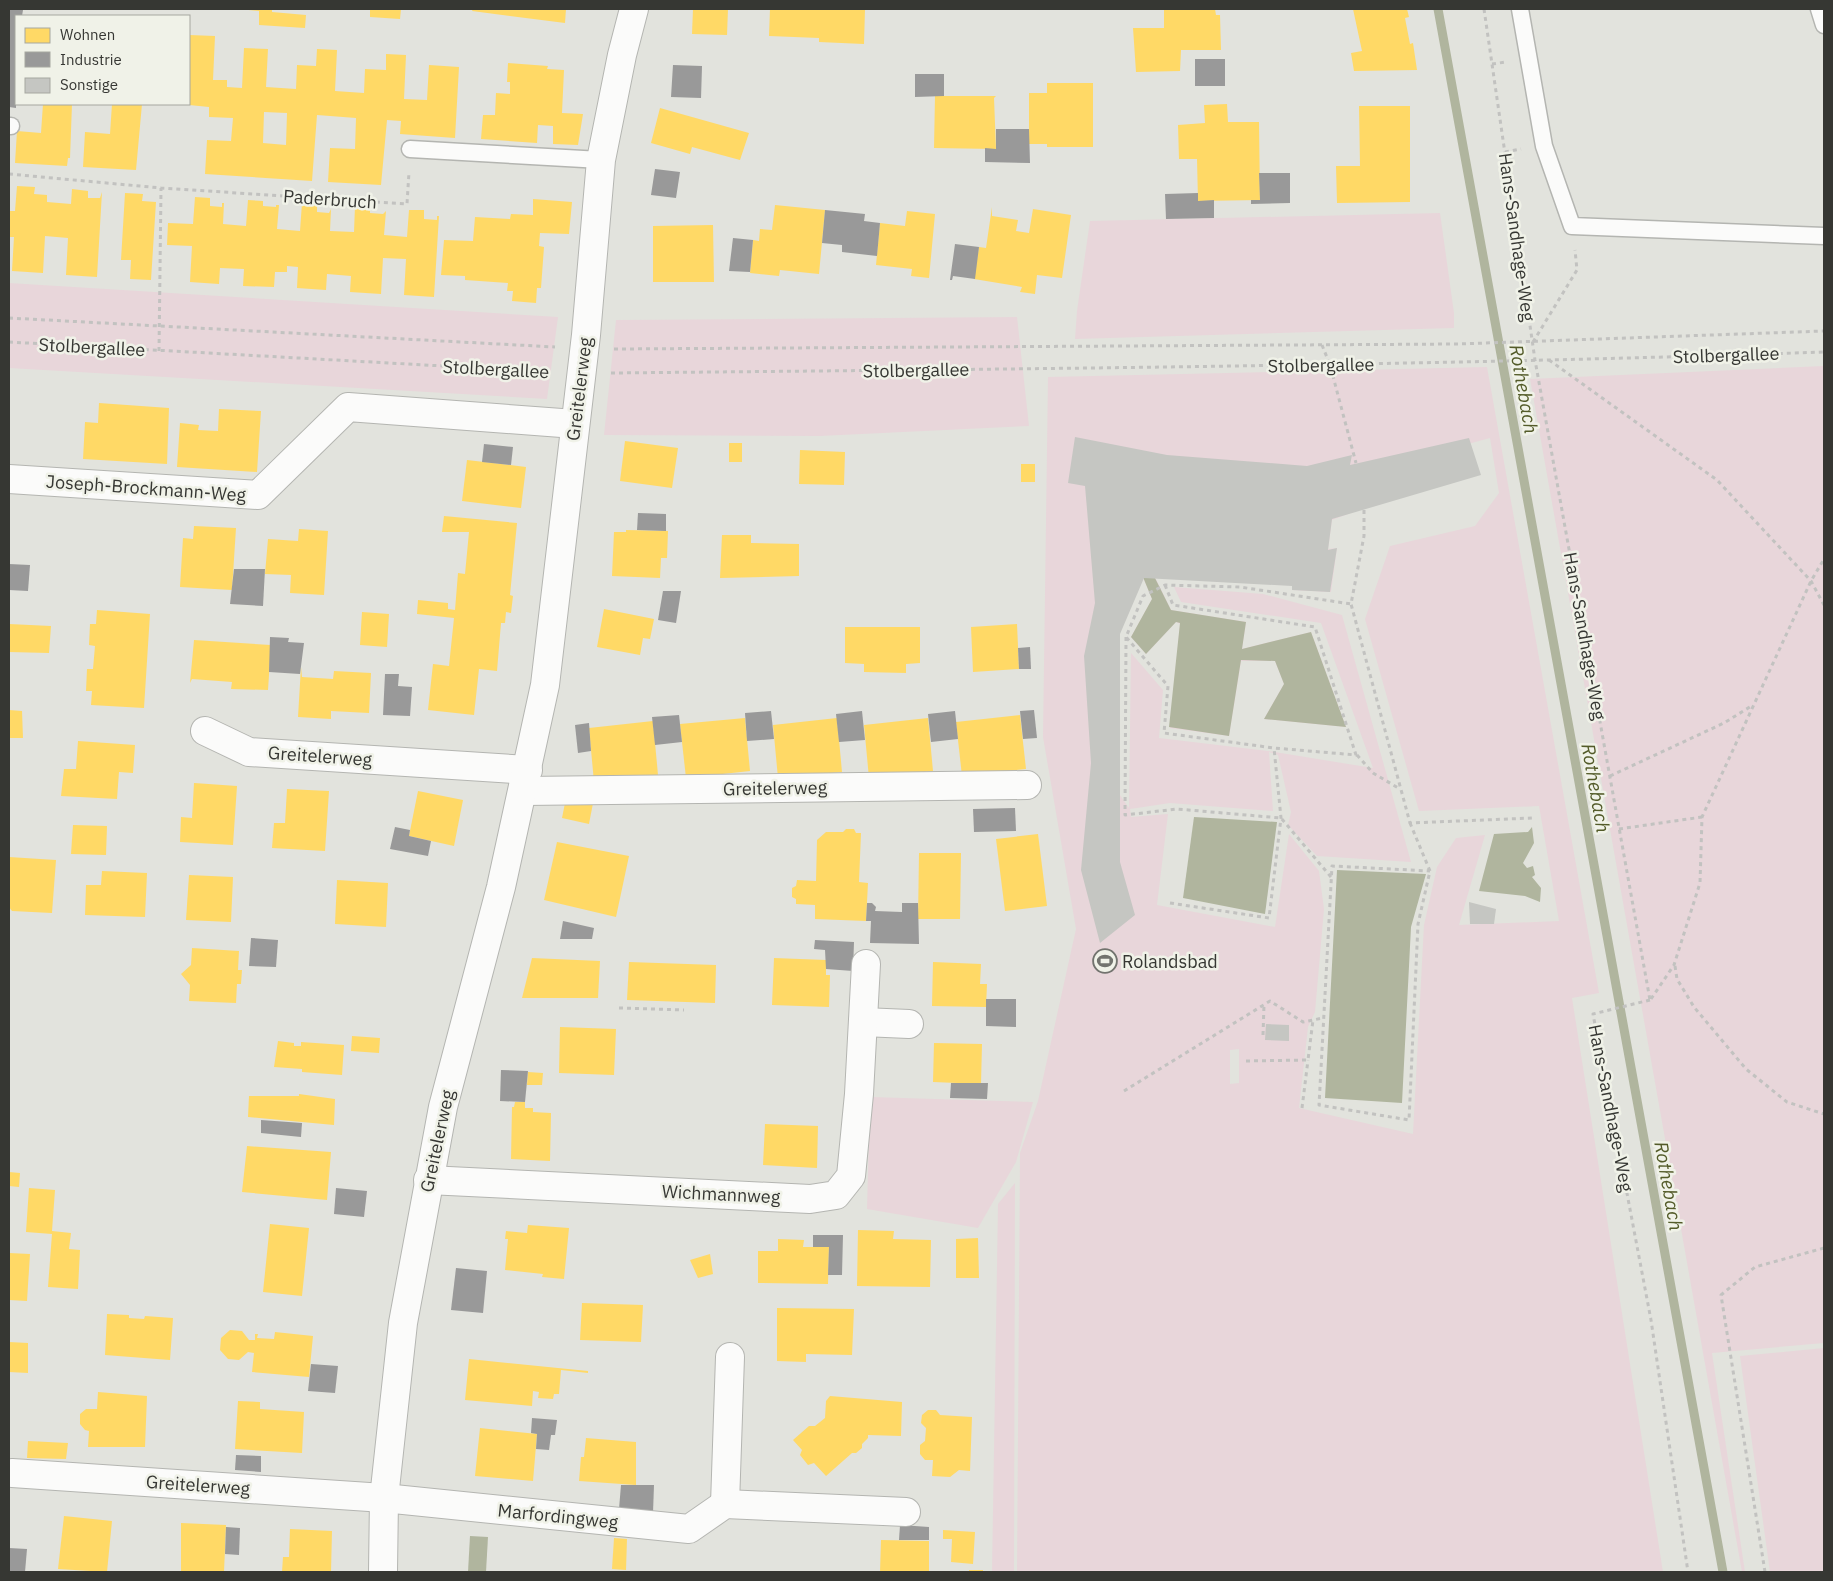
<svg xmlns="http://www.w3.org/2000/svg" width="1833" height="1581" font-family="'IBM Plex Sans',sans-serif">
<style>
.green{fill:#e8d6da;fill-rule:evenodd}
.water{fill:#b0b59e}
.homes{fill:#ffd966;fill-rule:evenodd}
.industry{fill:#999}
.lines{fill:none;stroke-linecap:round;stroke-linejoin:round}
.stream{stroke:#b0b59e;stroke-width:9}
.building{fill:#c5c6c2}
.service-casing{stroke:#b4b5b1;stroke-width:19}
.minor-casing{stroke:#b4b5b1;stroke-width:30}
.path{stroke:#c2c2c0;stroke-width:3;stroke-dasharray:4 4;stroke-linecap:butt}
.service{stroke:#fbfbfa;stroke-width:16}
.minor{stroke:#fbfbfa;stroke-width:28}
.labels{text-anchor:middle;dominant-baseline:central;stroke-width:5;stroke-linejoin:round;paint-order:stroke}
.street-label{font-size:18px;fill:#363733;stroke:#f0f2e8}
.poi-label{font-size:18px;fill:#363733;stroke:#f0f2e8;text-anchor:start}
.water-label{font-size:19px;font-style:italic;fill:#535b29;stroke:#f0f2e8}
</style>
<rect width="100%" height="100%" fill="#e2e3dd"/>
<!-- green -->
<g class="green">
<polygon points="1440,213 1454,313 1454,328 1075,339 1077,311 1090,221"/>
<polygon points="9,283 558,317 547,399 9,368"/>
<polygon points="1017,317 1029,426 820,436 604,435 616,320"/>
<polygon points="1824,366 1824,1343 1712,1353 1745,1572 1742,1572 1530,379"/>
<path d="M1487,367l112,626 -27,5 91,574h-646l3,-419 18,-52 38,-172 -33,-192 5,-360zM1490,438l9,55 -24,33 -85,20 -25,73 54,192 120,-5 20,115 -100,4 26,-90 -29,3 -19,29 -13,58 -11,209 -114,-26 9,-81 7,-15 9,-103 -5,-38 -30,-37 -14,93 -118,-22 11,-91 -37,3 -1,-8 40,-6 103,8 -4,-59 9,3 13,57 -3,13 29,31 94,6 -69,-247 -79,-21 -89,-7 7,15 140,21 52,145 -105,-17 -109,-13 4,-48 -32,-37 -2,155 -16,-23 -2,-216 29,1 12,29 -21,38 15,17 30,-32 4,2 -10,104 59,8 12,-75h34l9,23 -20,35 82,8 -35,-95 -69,17 4,-27 -75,-12 -19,-39 141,7 -1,12 39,2 6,-44 -9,1 4,-29 43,-16 93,-60zM1239,1049v34l-9,1v-34z"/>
<polygon points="870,1097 1033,1102 1016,1162 978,1228 867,1209"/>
<polygon points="1015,1183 1014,1572 992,1572 998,1204"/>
<polygon points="1824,1348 1824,1572 1770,1572 1740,1356"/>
</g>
<!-- water -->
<g class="water">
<polygon points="1146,560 1171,610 1246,622 1242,649 1311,632 1346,727 1264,719 1284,684 1275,661 1241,660 1229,736 1169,727 1180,623 1176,622 1146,654 1131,637 1152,599 1138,565"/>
<polygon points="1194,817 1277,822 1265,914 1183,898"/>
<polygon points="1532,827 1534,843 1523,863 1527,868 1533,866 1535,875 1532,877 1541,888 1540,902 1525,896 1479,891 1494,834 1528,832"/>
<polygon points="1337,870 1426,874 1411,927 1402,1103 1325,1098"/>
<polygon points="470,1536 488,1537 486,1572 468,1572"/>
</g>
<!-- homes -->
<g class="homes">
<polygon points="239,9 272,9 272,12 306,15 305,28 259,25 259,11"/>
<polygon points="370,9 401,9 400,19 370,17"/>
<polygon points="473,9 566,9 565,23 472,11"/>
<polygon points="693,9 728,9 727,35 692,34"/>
<polygon points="770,9 865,9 864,44 819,42 819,38 769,36"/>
<polygon points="1164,9 1215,9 1216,15 1220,15 1221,50 1181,50 1180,71 1136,72 1133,28 1164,28"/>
<polygon points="1353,9 1407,9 1409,17 1405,18 1410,44 1413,43 1417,70 1354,71 1351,53 1362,51"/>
<path d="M189,35l26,1 -2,44h14v7l15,1 2,-40 24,1 -2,38 30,2 1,-24 19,1 1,-17 20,1 -2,41 29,2 1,-24 21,1v-16l20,1 -2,44 23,1 2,-35 30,2 -4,71 -55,-4 1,-13 -14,-1 -6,65 -53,-3 2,-34 25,1 1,-31 -39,-3 -5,66 -107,-7 2,-34 24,1 2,-23 -24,-1v-10l-20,-2zM264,112l23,1 -1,32 -23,-2z"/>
<polygon points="508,63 548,66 547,69 564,70 562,113 583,114 578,145 553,144 553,126 538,125 537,143 481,139 483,115 495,115 496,93 510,94 510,82 507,82"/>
<polygon points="1047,83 1093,83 1093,147 1047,147 1047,144 1029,144 1029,93 1047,93"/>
<polygon points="935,96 996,96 994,98 996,149 934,148"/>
<polygon points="43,104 72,104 70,158 68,158 67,166 15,163 17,131 41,133"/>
<polygon points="112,104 142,104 136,170 83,167 85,132 110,134"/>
<polygon points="1227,104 1228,122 1259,122 1260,200 1198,201 1197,159 1179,159 1178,125 1205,123 1204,105"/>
<polygon points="1359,106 1410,106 1410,202 1337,203 1336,166 1360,166"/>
<polygon points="660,108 749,133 740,160 692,147 690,154 651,143"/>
<polygon points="17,186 35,187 34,194 47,195 47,202 71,204 72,189 88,191 88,198 100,198 102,192 97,277 66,275 68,238 45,236 43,273 12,271 14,237 9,237 9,211 15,211"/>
<polygon points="125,193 143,194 142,201 156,202 151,280 130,279 131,260 121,260"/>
<polygon points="195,197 210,198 210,206 222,207 222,203 224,203 223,224 246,226 248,200 263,201 263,206 276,207 276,205 279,205 277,229 300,231 302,203 317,204 317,212 329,213 331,209 330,231 354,232 355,206 370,207 370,213 383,214 386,211 384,235 407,237 409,210 424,210 424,219 437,220 437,216 439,216 434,297 404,295 406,259 383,258 381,294 350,292 351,276 327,274 326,290 297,288 298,267 287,266 287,272 275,272 274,287 243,286 244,269 220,268 219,284 190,282 192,246 167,245 168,223 193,224"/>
<polygon points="533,199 572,202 569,234 540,233 539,246 544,247 541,288 537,288 536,303 512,301 513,291 507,291 508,283 465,280 465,276 441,275 444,240 473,241 475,217 510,219 511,214 533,215"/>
<polygon points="775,205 825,210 819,274 780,270 779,276 750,273 753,240 759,241 760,229 772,230"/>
<polygon points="992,207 992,216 1018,220 1016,231 1029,233 1033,209 1071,215 1062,278 1037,275 1035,294 1020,292 1022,287 974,279 979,247 986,248"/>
<polygon points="907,211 935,214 929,278 911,276 912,269 876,265 880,223 905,226"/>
<polygon points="713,225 714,282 653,282 653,226"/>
<polygon points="99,403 169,408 167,464 83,459 85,422 98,423"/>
<polygon points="219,409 261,411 257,472 177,467 180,423 199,425 198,430 218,431"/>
<polygon points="625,441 678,448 672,488 620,481"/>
<rect x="729" y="443" width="13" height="19"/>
<polygon points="800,450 845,452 844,485 799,484"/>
<polygon points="467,460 526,467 521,508 462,501"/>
<rect x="1021" y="464" width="14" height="18"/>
<polygon points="444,516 517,523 510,595 513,596 511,613 506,612 505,623 501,623 497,671 479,669 474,715 428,710 433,664 449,666 454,618 417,614 418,600 448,603 448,609 455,610 458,573 465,574 469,532 442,532"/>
<polygon points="194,526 236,528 232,590 180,587 183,538 193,539"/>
<polygon points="299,529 328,531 324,595 290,593 291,575 265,574 268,539 298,541"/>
<polygon points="626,530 668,531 667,558 661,558 660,578 612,576 614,532 626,532"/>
<polygon points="722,535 751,535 751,543 799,544 799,576 720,578"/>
<polygon points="604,609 654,619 650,639 643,638 640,655 597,647"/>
<polygon points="97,610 150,614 144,708 91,705 92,691 86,691 87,669 93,669 95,646 89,645 90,624 96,624"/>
<polygon points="362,612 389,614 387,647 360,645"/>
<polygon points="9,624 51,626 49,653 9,652"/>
<polygon points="1017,624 1019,669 973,672 971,627"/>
<polygon points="845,627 920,627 920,663 906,664 906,673 864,672 864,664 845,663"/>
<polygon points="194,640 271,645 268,690 231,689 232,682 192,679 190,683"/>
<polygon points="301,667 302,677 333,679 334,671 371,673 369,713 331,711 331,719 298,717"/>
<polygon points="9,710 22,711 23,738 9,738"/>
<polygon points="1020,715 1026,769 962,776 956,722"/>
<polygon points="745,718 750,771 686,778 680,724"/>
<polygon points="837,718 842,772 778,778 773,725"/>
<polygon points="928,718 933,771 869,778 864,725"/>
<polygon points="653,721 658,775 594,782 589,728"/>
<polygon points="78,741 135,745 133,773 119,772 117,799 61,796 64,769 76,769"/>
<polygon points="194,783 237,786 233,845 180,842 181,817 192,818"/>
<polygon points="287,789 329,791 325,851 272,848 274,823 285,823"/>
<polygon points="418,791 463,800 454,846 409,836"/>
<polygon points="565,803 593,803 589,824 562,818"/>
<polygon points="73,825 107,826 106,855 71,854"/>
<polygon points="846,829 854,829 856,833 861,833 859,882 868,883 866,921 815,919 815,905 796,904 796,899 792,897 792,888 796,886 797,880 816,881 817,840 826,832 843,832"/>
<polygon points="1038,834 1047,906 1005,911 996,839"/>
<polygon points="557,842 629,856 616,917 544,900"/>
<polygon points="919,853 961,853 960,919 918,919"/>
<polygon points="9,857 56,860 52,913 12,911 9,907"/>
<polygon points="102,871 147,873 145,917 85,915 86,885 101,885"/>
<polygon points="189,875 233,877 231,922 186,920"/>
<polygon points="337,880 388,883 386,927 335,924"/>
<polygon points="192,948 239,951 238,970 242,970 241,984 237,984 236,1003 189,1001 190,985 181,974 191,965"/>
<polygon points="532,958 600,961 598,998 522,998"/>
<polygon points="774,958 826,960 826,975 830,975 829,1007 772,1005"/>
<polygon points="629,962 716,965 715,1003 627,1000"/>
<polygon points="933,962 981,964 980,984 987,984 986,1007 932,1006"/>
<polygon points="560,1027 616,1029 614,1075 559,1073"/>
<polygon points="352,1036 380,1038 379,1053 351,1051"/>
<polygon points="278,1041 294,1043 294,1046 301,1046 301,1042 344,1045 342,1075 302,1072 302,1069 274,1067"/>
<polygon points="934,1043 982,1044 981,1084 933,1082"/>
<polygon points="528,1072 543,1073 542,1085 527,1085"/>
<polygon points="299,1094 335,1099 334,1125 248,1117 249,1096 299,1096"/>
<polygon points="515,1102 525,1102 525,1108 533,1108 533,1112 551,1113 550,1161 511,1159 512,1107 514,1107"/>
<polygon points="765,1124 818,1126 817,1168 763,1165"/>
<polygon points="247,1146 331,1152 327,1200 242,1192"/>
<polygon points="9,1172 20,1173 19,1187 9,1186"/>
<polygon points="29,1188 55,1190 52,1231 71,1233 69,1249 80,1250 78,1289 48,1287 52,1234 26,1232"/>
<polygon points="270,1224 309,1228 302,1296 263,1292"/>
<polygon points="528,1225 569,1228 564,1279 542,1277 543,1274 505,1270 508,1239 505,1239 506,1231 527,1233"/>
<polygon points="858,1230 894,1231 893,1239 931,1240 930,1287 857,1286"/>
<polygon points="978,1238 979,1278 956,1278 956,1239"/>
<polygon points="778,1239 804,1240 803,1247 829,1247 828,1284 758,1283 758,1251 778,1251"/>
<polygon points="9,1253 30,1254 27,1301 9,1300"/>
<polygon points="710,1254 713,1274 698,1278 690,1260"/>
<polygon points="582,1303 643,1305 641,1342 580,1340"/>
<polygon points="777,1308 854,1309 852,1355 806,1354 806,1362 777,1361"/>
<polygon points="107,1314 129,1315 129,1318 144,1319 145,1316 173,1318 170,1360 105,1355"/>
<polygon points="230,1330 242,1331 249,1340 255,1340 255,1334 258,1334 257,1338 274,1339 275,1332 313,1336 309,1377 252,1372 254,1353 248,1352 239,1360 228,1359 220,1350 221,1338"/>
<polygon points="9,1342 28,1343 28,1373 9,1372"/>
<polygon points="469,1359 588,1371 588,1373 561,1370 559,1394 554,1394 553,1399 538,1398 539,1392 533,1391 532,1406 465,1400"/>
<polygon points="98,1392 147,1396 145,1447 88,1447 89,1431 85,1430 80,1424 80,1414 86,1409 97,1409"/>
<polygon points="830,1396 902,1402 901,1436 868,1435 868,1438 862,1444 862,1448 856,1453 852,1453 826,1476 814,1463 808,1465 800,1455 802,1450 793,1440 809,1426 815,1426 825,1418 826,1401"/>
<polygon points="238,1401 260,1402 260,1409 304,1412 302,1453 235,1449"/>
<polygon points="928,1410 936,1410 940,1415 972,1417 970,1471 959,1470 950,1477 932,1476 933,1460 925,1460 920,1454 920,1445 925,1441 926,1428 921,1423 922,1415"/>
<polygon points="480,1428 537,1434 533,1481 475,1476"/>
<polygon points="586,1438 636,1442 636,1485 579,1481 581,1457 584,1457"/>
<polygon points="28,1441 68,1443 66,1459 27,1458"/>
<polygon points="64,1516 112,1521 107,1572 58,1569"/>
<polygon points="181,1523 226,1525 224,1572 181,1572"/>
<polygon points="290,1529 332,1531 331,1572 282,1572 283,1557 289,1557"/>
<polygon points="943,1530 975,1532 973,1564 951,1562 952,1539 943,1539"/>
<polygon points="614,1538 627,1539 626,1570 612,1569"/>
<polygon points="881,1540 929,1541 929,1572 880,1572"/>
<rect x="969" y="1570" width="14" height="2"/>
</g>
<!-- industry -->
<g class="industry">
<polygon points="9,9 23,10 22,16 16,16 16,108 9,107"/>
<rect x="1195" y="59" width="30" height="27"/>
<polygon points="673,65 702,66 701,98 671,97"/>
<polygon points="915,74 944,74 944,96 915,97"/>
<polygon points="996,129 1029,129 1030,163 985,162 985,148 996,149"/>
<polygon points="655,169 680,172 676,198 651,195"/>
<polygon points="1259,173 1290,173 1290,203 1251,204 1251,200 1260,200"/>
<polygon points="1198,193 1198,201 1214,200 1214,218 1166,219 1165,194"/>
<polygon points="825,210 865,214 864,221 880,223 877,256 842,252 842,245 822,243"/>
<polygon points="733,238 753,240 750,272 729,271"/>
<polygon points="955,244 979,247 975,279 953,276 952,280 950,280"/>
<polygon points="484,444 513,447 511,465 482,462"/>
<polygon points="638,513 666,514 666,531 637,530"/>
<polygon points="9,564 30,565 28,591 9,590"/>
<polygon points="234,569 265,569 263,606 230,604"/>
<polygon points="663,591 681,591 676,623 658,620"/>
<polygon points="270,637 289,638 288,642 304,643 300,674 269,672"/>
<polygon points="1030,647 1031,669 1019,669 1018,648"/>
<polygon points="385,674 399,674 398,686 412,687 410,716 383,715"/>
<polygon points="1034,710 1037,738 1023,739 1020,711"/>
<polygon points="771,711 774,739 747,741 745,713"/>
<polygon points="862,711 865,740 839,742 836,714"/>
<polygon points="955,711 958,739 931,742 928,714"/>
<polygon points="679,715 682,742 655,745 652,717"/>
<polygon points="589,723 591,751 578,753 575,725"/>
<polygon points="1015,808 1016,831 974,832 973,809"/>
<polygon points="395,827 410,830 409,836 431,841 428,856 390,849"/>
<polygon points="867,903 872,903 876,907 875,911 902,912 902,903 918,903 919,944 870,943 871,921 866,921"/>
<polygon points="563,921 594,928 592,939 560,939"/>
<polygon points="251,938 278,940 276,967 249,966"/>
<polygon points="815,940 854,942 853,971 826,969 825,950 814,949"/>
<polygon points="986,999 1016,999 1016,1027 986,1026"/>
<polygon points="501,1070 528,1071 525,1102 500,1101"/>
<polygon points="951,1083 988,1083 987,1099 950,1098"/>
<polygon points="261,1120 302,1123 301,1137 261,1133"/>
<polygon points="336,1188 367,1191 364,1217 334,1214"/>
<polygon points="813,1235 843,1235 842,1275 828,1275 829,1247 813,1247"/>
<polygon points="456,1268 487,1271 483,1313 451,1310"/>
<polygon points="311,1364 338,1366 335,1393 308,1391"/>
<polygon points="532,1418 557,1420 555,1435 551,1435 549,1450 536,1449 537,1434 531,1433"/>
<polygon points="236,1455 261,1456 261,1472 235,1470"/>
<polygon points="621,1485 654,1485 653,1513 619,1509"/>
<polygon points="900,1525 929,1527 929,1540 899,1540"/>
<polygon points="226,1527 240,1528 239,1555 225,1554"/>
<polygon points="9,1548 27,1549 25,1572 9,1572"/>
</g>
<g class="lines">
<!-- stream -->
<polyline class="stream" points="1438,9 1723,1572"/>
</g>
<!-- building -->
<g class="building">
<polygon points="1075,437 1167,455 1307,466 1352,455 1350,465 1469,438 1481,475 1332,519 1328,550 1337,548 1330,592 1292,590 1292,586 1144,578 1120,634 1120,862 1135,915 1100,943 1081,870 1091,763 1084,656 1095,603 1085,486 1068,483"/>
<polygon points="1469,902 1496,909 1494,924 1470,924"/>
<polygon points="1266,1024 1289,1025 1289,1041 1265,1040"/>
</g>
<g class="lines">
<!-- service casing -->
<g class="service-casing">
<g id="service">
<polyline points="1520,9 1544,146 1572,226 1824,236"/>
<polyline points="1819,9 1824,25"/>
<polyline points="9,126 11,126"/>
<polyline points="410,149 601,160"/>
</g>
</g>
<!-- minor casing -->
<g class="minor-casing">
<g id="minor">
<polyline points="9,479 258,495 348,407 575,424"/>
<polyline points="205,731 249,752 528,770"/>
<polyline points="524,791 1027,785"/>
<polyline points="863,1022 909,1024"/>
<polyline points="428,1180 810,1199 836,1195 851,1176 859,1094 866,964"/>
<polyline points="12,1473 384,1498 689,1529 725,1504 906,1512"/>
<polyline points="725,1504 730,1357"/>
<polyline points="383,1572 384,1498 403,1323 443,1107 501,887 545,685 586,335 601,160 622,55 634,9"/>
</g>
</g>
<!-- path -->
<g class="path">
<polyline points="1484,9 1535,360 1650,1000"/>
<polyline points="1492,64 1506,62"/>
<polyline points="1505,152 1521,149"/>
<polyline points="9,174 161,188 407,204 409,172"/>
<polyline points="9,318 555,347"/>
<polyline points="9,342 552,372"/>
<polyline points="1533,342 1577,270 1575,250"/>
<polyline points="1322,345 1330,365 1356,463"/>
<polyline points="614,349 1458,344 1824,331"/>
<polyline points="159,351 161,188"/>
<polyline points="1549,360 1717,480 1811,581 1824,605"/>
<path d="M611,373c404,-4 809,-7 1213,-21"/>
<polyline points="1364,510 1364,536 1351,604 1410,823 1532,818"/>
<polyline points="1165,585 1173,605 1315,627 1356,755 1274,748 1164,733 1168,686 1126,637 1143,596 1165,585 1240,587 1351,604"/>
<polyline points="1126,637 1125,815 1177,809 1281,818 1331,877"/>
<polyline points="1357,755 1373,773 1400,789"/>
<polyline points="1610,776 1724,723 1753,705"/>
<polyline points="1410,823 1430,871 1418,924 1409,1120 1319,1105 1332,866 1430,871"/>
<polyline points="1619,829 1702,817"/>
<polyline points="1170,903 1269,918 1281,818 1274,748"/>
<polyline points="1675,966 1677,979 1694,1007 1746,1069 1787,1102 1824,1114"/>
<polyline points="1651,999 1674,965 1700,883 1702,817 1811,581 1824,559"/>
<polyline points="1650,1000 1593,1014 1651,1320 1688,1572"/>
<polyline points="619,1008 684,1010"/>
<polyline points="1263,1035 1264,1005"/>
<polyline points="1246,1061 1308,1060 1313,1020"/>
<polyline points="1124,1091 1270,1001 1303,1022 1323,1018"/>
<polyline points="1302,1108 1308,1060"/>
<polyline points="1765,1572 1721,1295 1755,1267 1824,1248"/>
</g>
<!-- service -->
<use href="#service" class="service"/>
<!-- minor -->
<use href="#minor" class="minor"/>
</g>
<!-- icons -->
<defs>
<g id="stadium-ring" transform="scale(1.25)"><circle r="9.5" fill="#f0f2e8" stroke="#72736e" stroke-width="1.5"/><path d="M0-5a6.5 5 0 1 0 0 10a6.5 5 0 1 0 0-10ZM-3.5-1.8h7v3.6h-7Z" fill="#72736e"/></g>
</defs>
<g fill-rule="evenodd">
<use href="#stadium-ring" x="1105" y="961"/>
</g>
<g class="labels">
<!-- street labels -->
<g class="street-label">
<text transform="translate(330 199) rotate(4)">Paderbruch</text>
<text transform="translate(1517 237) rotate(82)">Hans-Sandhage-Weg</text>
<text transform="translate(92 347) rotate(3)">Stolbergallee</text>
<text transform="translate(1726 355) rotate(-2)">Stolbergallee</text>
<text transform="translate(1321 365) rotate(-1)">Stolbergallee</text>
<text transform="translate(496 369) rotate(3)">Stolbergallee</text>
<text transform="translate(916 370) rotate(-1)">Stolbergallee</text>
<text transform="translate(579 389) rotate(-83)">Greitelerweg</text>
<text transform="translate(146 488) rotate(4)">Joseph-Brockmann-Weg</text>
<text transform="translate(1585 636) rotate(80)">Hans-Sandhage-Weg</text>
<text transform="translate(320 756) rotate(4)">Greitelerweg</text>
<text transform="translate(775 788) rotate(-1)">Greitelerweg</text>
<text transform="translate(1611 1108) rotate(79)">Hans-Sandhage-Weg</text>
<text transform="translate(437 1141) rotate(-78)">Greitelerweg</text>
<text transform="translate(721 1194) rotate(3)">Wichmannweg</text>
<text transform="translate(198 1485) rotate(4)">Greitelerweg</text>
<text transform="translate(558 1516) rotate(6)">Marfordingweg</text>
</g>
<!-- poi labels -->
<g class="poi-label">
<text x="1122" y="961">Rolandsbad</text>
</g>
<!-- water labels -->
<g class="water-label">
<text transform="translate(1524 389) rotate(80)">Rothebach</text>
<text transform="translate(1596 788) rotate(80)">Rothebach</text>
<text transform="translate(1669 1186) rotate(80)">Rothebach</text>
</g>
</g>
<!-- border -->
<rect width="1833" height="1581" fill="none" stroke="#363733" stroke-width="20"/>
<!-- legend -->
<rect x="15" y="15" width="175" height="90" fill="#f0f2e8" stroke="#a6a7a0"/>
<rect x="25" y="28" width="25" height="15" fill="#ffd966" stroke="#a6a7a0"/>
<text x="60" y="40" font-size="15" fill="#363733">Wohnen</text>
<rect x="25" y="52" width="25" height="15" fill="#999999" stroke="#a6a7a0"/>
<text x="60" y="65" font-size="15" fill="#363733">Industrie</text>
<rect x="25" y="78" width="25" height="15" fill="#c5c6c2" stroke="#a6a7a0"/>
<text x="60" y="90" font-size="15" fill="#363733">Sonstige</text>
</svg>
